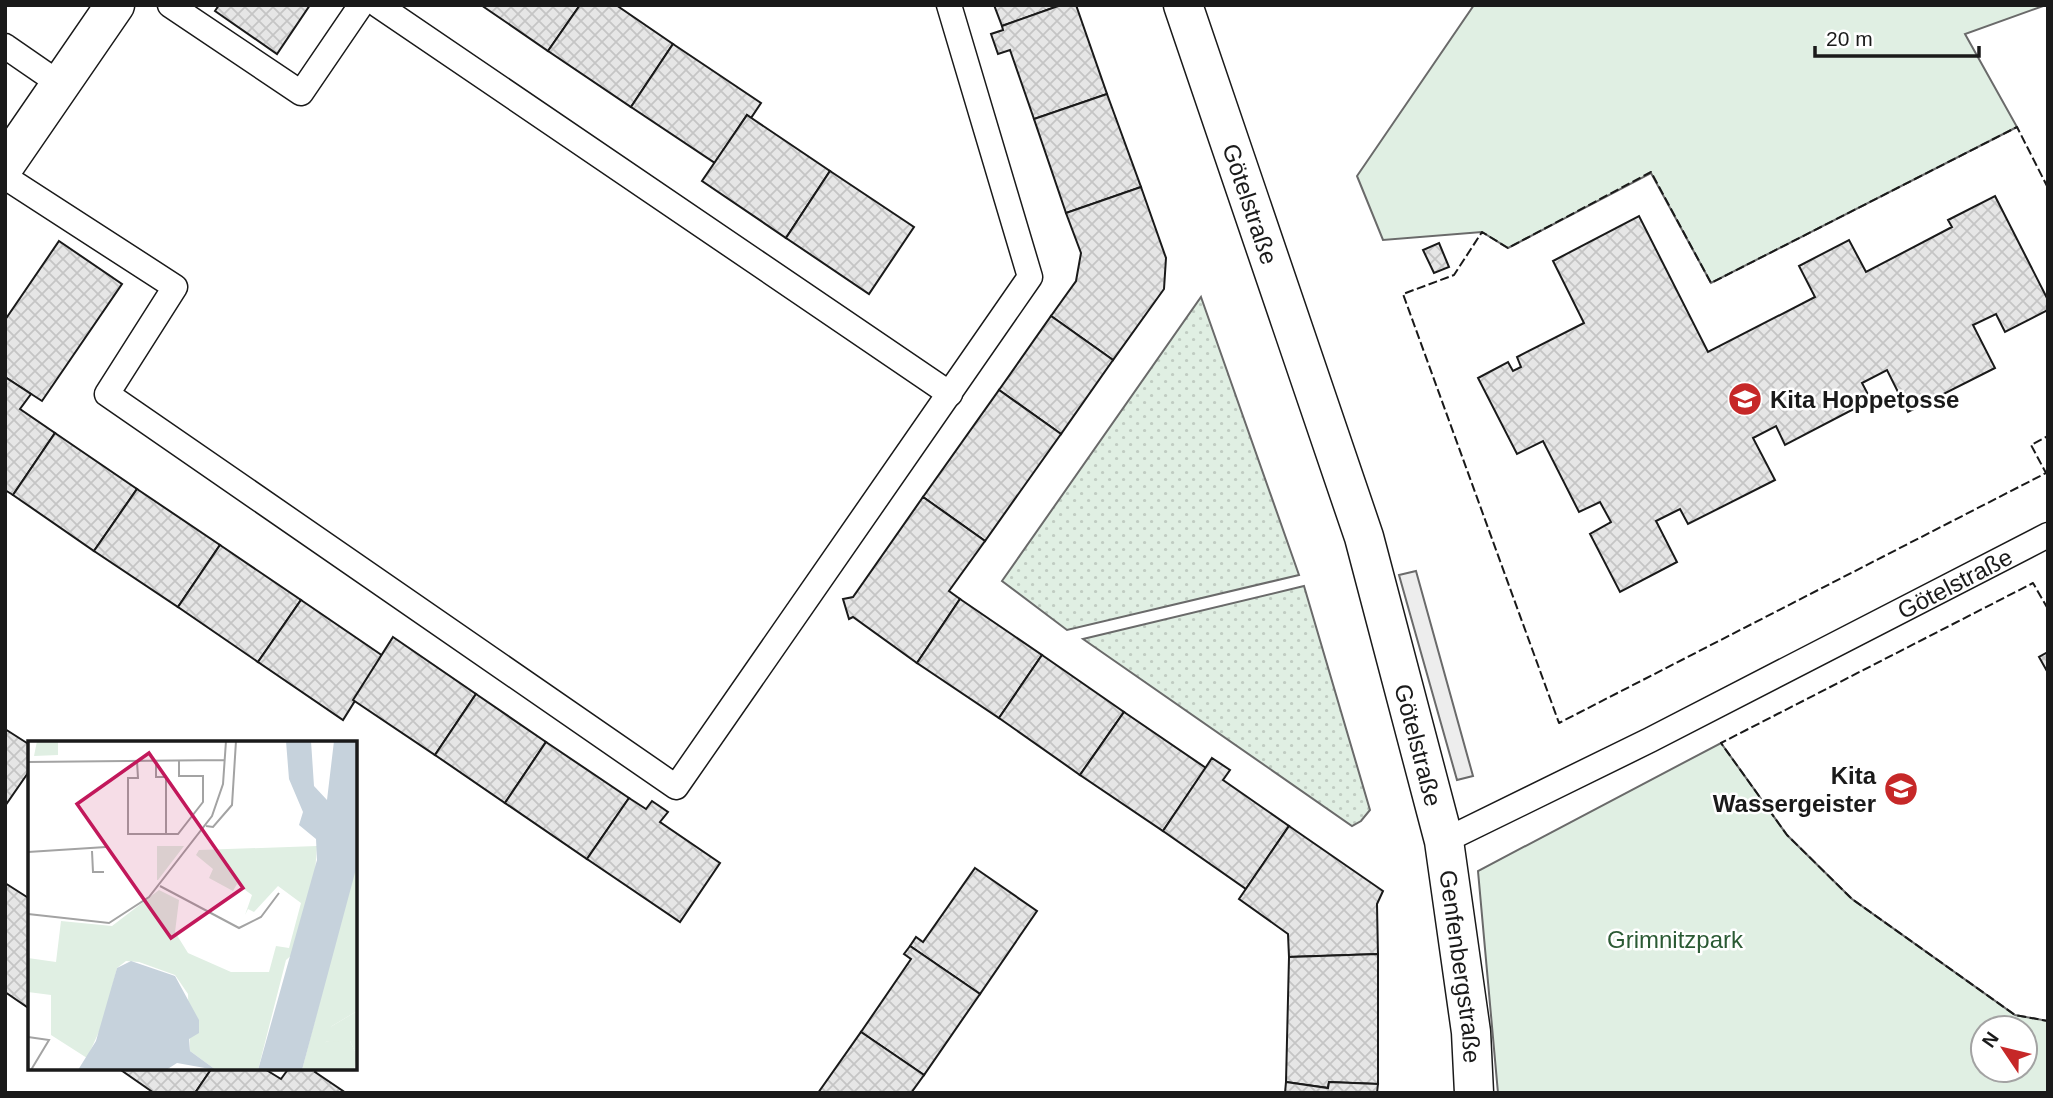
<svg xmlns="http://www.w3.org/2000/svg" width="2053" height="1098" font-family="Helvetica,sans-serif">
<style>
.grass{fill:url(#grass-dots);stroke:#6a6a6a;stroke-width:2}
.park{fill:#e0efe3;stroke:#6a6a6a;stroke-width:2;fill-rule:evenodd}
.parking{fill:#ededed;stroke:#6a6a6a;stroke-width:2}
.building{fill:url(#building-cross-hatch);stroke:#1a1a1a;stroke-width:2}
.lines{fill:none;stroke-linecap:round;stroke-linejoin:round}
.lane-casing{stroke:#1a1a1a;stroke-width:27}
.street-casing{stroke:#1a1a1a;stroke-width:41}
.lane{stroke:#fff;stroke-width:24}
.street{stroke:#fff;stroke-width:38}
.fence{stroke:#1a1a1a;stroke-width:2;stroke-dasharray:9 3.5;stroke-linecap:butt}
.labels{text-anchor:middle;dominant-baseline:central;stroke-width:5;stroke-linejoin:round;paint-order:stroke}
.street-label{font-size:24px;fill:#1a1a1a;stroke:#fff}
.poi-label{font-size:24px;font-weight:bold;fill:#1a1a1a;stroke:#fff;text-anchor:start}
.park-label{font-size:24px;fill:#2b5a34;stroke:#fff}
.inset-road{fill:none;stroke:#a3a3a3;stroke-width:2}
.view{fill:#c2185b;fill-opacity:0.15;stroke:#c2185b;stroke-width:3.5}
.inset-edge{fill:none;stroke:#1a1a1a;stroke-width:3.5}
</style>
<defs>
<pattern id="grass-dots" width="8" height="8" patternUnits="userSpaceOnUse" patternTransform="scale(1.75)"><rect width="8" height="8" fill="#e0efe3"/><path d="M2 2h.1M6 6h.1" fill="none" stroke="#c0ccc2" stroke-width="1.8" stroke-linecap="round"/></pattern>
<pattern id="building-cross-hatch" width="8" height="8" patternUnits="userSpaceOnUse" patternTransform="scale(1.75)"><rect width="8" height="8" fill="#e6e6e6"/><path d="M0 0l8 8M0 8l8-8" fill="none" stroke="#c5c5c5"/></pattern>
</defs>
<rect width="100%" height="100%" fill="#fff"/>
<!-- grass -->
<g class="grass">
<polygon points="1201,297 1299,575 1067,630 1002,581"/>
<polygon points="1304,586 1370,810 1361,821 1352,826 1083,639"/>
</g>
<!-- park -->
<g class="park">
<polygon points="1474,5 2046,5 1965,34 2017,127 1711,283 1651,173 1508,248 1482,232 1383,240 1357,176"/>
<path d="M1721,743l66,92 65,64 163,116 33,6v72h-550l-20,-222zM1983,1028h42v42h-42z"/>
</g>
<!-- parking -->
<polygon class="parking" points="1416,571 1473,776 1457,780 1399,575"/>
<!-- building -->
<g class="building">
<polygon points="219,5 310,5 277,54 215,11"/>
<polygon points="481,5 580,5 548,51"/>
<polygon points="580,5 616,5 673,44 631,107 548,51"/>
<polygon points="994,5 1061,5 1002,26"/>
<polygon points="1061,5 1076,5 1107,94 1034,119 1010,50 998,54 991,34 1003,30 1002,26"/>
<polygon points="673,44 761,103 751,118 747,115 715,163 631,107"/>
<polygon points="1107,94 1141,187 1066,213 1034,119"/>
<polygon points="747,115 830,171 786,238 702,181"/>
<polygon points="830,171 914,227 869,294 786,238"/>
<polygon points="1141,187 1166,258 1164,289 1113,360 1051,316 1076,281 1081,253 1066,213"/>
<polygon points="1995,196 2048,300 2048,310 2005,332 1996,314 1973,325 1995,368 1908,412 1887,370 1862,383 1871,400 1785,445 1776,426 1753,438 1775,480 1688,524 1680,509 1656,521 1677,562 1620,592 1590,534 1611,522 1600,502 1579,512 1543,441 1517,454 1478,378 1508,362 1513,371 1521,367 1517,357 1584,323 1553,261 1639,216 1708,352 1815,297 1799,266 1849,240 1866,272 1952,227 1948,220"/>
<polygon points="59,241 122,284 42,401 5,377 5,320"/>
<polygon points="1439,243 1449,267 1434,273 1423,250"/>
<polygon points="1051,316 1113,360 1061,434 999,390"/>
<polygon points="5,377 31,394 20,409 55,433 13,495 5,490"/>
<polygon points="999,390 1061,434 985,541 923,497"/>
<polygon points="55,433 137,489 94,551 13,495"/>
<polygon points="137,489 220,545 178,607 94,551"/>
<polygon points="923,497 985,541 949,591 960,599 917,663 853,617 849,619 843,599 853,597"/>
<polygon points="220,545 301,600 258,662 178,607"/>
<polygon points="960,599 1042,655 999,718 917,663"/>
<polygon points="301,600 383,656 343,720 258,662"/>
<polygon points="393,637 476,694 435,755 353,700"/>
<polygon points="2048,652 2048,673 2039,657"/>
<polygon points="1042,655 1124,712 1080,775 999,718"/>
<polygon points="476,694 546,742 505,803 435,755"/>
<polygon points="1124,712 1206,768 1163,831 1080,775"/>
<polygon points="5,729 30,745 30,770 5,806"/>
<polygon points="546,742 629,798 587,859 505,803"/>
<polygon points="1212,758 1230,770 1223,780 1289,826 1246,889 1163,831"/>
<polygon points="629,798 646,809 652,801 668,812 660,822 720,863 680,922 587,859"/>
<polygon points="1289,826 1383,891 1377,904 1378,954 1289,957 1288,934 1239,899"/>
<polygon points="975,868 1037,911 980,994 910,946 916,937 923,942"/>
<polygon points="5,883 30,899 30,1009 5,992"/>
<polygon points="910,946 980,994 924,1075 861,1032 911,959 904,954"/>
<polygon points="1378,954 1378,1084 1329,1082 1328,1088 1286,1082 1289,957"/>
<polygon points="861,1032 924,1075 911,1093 818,1093"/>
<polygon points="118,1068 212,1068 195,1093 154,1093"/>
<polygon points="212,1068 263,1068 281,1079 289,1068 318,1068 315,1072 346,1093 195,1093"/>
<polygon points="1286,1082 1328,1088 1329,1082 1378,1084 1377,1093 1285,1093"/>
</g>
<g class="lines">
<!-- lane casing -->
<g class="lane-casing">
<g id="lane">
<polyline points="170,5 301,93 361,5"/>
<polyline points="378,5 950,394"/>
<polyline points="5,46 60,84"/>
<polyline points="5,177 175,287 107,394 676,787 1030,277 949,5"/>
<path id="s1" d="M1444,841l206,-101 398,-205"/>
</g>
</g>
<!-- street casing -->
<g class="street-casing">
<g id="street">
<path id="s2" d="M1183,5l181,532 80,304 27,191 3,61"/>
<polyline points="5,165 115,5"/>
</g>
</g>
<!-- lane -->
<use href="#lane" class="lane"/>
<!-- street -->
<use href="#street" class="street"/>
<!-- fence -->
<g class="fence">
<polyline points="2048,188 2017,127 1711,283 1651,172 1508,248 1482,232 1454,275 1403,294 1559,723 2046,473 2031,445 2048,436"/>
<polyline points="2048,609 2033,583 1721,743 1787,835 1852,899 2015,1015 2048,1021"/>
</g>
</g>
<!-- icons -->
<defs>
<g id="school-disc" transform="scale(1.75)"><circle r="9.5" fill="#c62828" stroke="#fff"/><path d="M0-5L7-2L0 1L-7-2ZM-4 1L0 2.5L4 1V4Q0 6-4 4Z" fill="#fff"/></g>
</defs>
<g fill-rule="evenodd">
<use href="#school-disc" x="1745" y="399"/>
<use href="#school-disc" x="1901" y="789"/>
</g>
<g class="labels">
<!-- street labels -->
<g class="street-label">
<text stroke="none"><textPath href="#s2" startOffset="210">Götelstraße</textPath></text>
<text stroke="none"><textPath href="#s1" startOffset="572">Götelstraße</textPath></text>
<text stroke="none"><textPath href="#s2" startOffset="777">Götelstraße</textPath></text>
<text stroke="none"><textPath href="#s2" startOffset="1003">Genfenbergstraße</textPath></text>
</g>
<!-- poi labels -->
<g class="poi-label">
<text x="1770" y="399">Kita Hoppetosse</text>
<text x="1876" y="775" text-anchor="end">Kita<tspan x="1876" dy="28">Wassergeister</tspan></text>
</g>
<!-- park labels -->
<g class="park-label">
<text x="1675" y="939">Grimnitzpark</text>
</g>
</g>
<!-- overview -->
<g transform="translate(28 741)">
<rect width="329" height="329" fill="#fff"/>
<path d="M9,0h21v14l-24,1zM129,105h27l-26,34h-1zM329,117v153l-25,15 -17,44h-13z" fill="#e0efe3"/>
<path d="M314,297l8,3 7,15 -3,14h-39l7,-27z" fill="#e0efe3"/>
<path d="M329,270v45l-7,-15 -28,1 10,-16z" fill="#e0efe3"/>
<path d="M289,105l-2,27 -21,80 -8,7 -28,110h-42l-26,-19 -2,-57 -13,-19 -36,-13 -13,-1 -9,7 -14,55 -16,35 -36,-23v-40l-23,-3v-34l28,4 5,-41 51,5 47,-36 20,10 -4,32 13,21 43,19h38l7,-26 13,2 12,-45 -23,-17 -24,26 -6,-3 -3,6 7,-20 -15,-11 -4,7 -24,-13 4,-9 -17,-14 3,-5z" fill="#e0efe3"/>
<path d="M258,0h25l3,45 13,14 7,-59h23l-1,128 -54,201h-44l59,-210 -1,-21 -17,-14 4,-13 -14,-33zM103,220l44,15 24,44v13l-10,6 1,12 26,19 -39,-7 -11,7h-88l18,-29 21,-73z" fill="#c6d2dc"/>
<path class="inset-road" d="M109,20l1,17h-10v56h50l25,-32v-26h-24v-15M128,20v16h10v57M0,21l197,-2M178,85l7,1 19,-22 4,-64M64,110l1,21h11M0,111l78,-5M132,145l79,42 22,-11 18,-24M0,173l81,9 40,-26 63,-81 11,-32 3,-43M0,296l21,3 -18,30"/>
<path class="view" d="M121,12l94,135 -72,50 -94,-134z"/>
<rect width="329" height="329" class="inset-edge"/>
</g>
<!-- border -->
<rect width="2053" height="1098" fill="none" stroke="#1a1a1a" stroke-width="14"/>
<!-- north arrow -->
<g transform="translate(2004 1049) rotate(305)"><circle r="33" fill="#ffffff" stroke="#a3a3a3" stroke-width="2"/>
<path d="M0-5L12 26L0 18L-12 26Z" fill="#c62828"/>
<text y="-10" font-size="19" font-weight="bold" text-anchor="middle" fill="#1a1a1a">N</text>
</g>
<!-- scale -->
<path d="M1815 46v10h164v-10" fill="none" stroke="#1a1a1a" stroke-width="3.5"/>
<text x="1826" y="46" font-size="21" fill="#1a1a1a" stroke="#ffffff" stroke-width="5" paint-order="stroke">20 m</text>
</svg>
